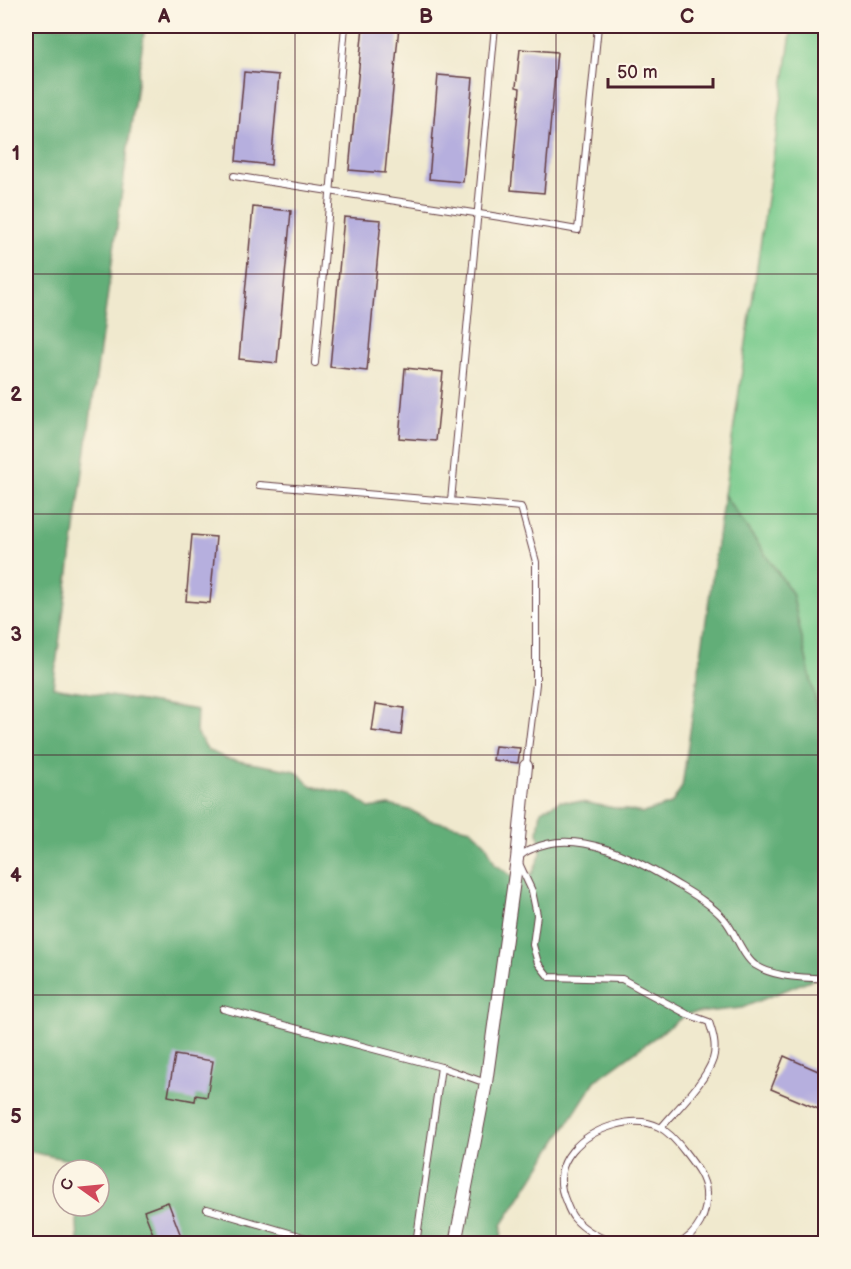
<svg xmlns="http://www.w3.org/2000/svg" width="851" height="1269" font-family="'Balsamiq Sans',sans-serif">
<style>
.green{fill:#78ca8c;stroke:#61745c;stroke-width:1.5}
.forest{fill:#62ae78;stroke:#566652;stroke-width:1.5}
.building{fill:#b6afde}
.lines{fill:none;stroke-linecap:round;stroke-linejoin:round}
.service-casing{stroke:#633d43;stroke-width:8}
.minor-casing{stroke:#633d43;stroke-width:14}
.service{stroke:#fff;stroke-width:6}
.minor{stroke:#fff;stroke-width:12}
.grid{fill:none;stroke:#4a1f2b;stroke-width:1.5;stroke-opacity:0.55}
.neatline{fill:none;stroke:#4a1f2b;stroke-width:2}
.grid-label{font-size:20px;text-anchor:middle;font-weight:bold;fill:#4a1f2b}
</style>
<rect width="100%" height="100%" fill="#fcf5e5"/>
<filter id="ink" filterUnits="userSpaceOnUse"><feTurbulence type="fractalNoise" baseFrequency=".0167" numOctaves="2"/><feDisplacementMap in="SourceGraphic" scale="12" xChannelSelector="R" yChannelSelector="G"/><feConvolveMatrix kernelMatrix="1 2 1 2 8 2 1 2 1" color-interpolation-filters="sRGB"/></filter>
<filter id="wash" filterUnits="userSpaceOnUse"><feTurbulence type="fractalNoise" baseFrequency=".008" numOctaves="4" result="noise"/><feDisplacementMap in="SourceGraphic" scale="24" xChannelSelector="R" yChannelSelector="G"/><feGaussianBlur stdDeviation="1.35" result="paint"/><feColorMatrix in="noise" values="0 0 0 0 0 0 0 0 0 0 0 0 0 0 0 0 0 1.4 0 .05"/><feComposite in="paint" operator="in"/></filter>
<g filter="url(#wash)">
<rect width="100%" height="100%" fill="#f0e9ce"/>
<!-- green -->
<polygon class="green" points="792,26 825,26 825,745 792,593 724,495"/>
<!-- forest -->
<polygon class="forest" points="26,26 145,26 53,687 197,710 196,732 208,750 227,759 296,771 311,786 352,795 369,808 389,805 410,810 430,820 471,829 486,844 495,864 512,876 532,874 541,853 538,832 541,811 560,801 581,802 643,813 671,804 682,787 724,495 792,593 825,745 825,974 742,1008 687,1014 595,1081 502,1225 501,1243 78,1243 76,1206 99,1206 99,1170 74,1170 73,1161 26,1151"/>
<g id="blocks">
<!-- building -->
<g class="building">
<polygon points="363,26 399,26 385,173 349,170"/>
<polygon points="520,49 557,52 544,193 511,190 520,88 516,87"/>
<polygon points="244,72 279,75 271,165 236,161"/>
<polygon points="438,75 473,78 463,182 429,179"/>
<polygon points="253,207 291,211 277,363 239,359"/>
<polygon points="344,217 381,220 367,371 330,367"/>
<polygon points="405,368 443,372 436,441 399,438"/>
<polygon points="192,535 216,537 210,603 186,601"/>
<polygon points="376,704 404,708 401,735 372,731"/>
<polygon points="495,746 520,748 518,763 493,760"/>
<polygon points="175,1055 213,1061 207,1097 196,1095 195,1101 168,1096"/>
<polygon points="784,1056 825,1074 825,1104 823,1111 771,1089"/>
<polygon points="168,1202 184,1244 157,1244 144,1211"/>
</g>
</g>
</g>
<g filter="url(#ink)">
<use href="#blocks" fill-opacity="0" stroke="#633d43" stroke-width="1.5"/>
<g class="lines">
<!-- service casing -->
<g class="service-casing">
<g id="service">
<path d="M234,176c115,19 230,34 344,54l20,-204"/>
<polyline points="315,363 345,26"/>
<polyline points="259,485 521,507 536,562 536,684 526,766"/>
<polyline points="451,501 495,26"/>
<polyline points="223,1009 441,1067 486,1083"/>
<path d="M661,1128c15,-18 45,-47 52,-69 4,-13 0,-25 -4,-37l-22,-8 -65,-35 -73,-2 -11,-14 -5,-18 4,-30 -5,-24 -15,-32c4,-4 9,-8 15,-10 45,-22 103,10 141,33 18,11 37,21 51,37 11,12 18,37 31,46 20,13 47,12 71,14"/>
<polyline points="207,1209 327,1244"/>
<polyline points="416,1244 441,1067"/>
<path d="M616,1244c-15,-6 -31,-13 -42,-26 -5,-6 -7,-14 -10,-21 -13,-36 18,-63 51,-72 14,-4 31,-5 44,2 10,5 20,17 26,25 9,12 20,25 21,40 2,22 -8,42 -28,52"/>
</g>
</g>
<!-- minor casing -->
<g class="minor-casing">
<polyline id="minor" points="455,1244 486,1083 517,859 526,766"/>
</g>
<!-- service -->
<use href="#service" class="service"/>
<!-- minor -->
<use href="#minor" class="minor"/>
</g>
</g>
<!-- grid -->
<path class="grid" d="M295,26v1218M556,26v1218M26,274h800M26,514h800M26,755h800M26,995h800"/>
<!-- margin -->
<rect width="851" height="1269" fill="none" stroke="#fcf5e5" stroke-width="66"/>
<!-- north arrow -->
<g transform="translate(81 1188) rotate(285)"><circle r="28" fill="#fcf5e5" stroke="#b59f9b" stroke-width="1.5"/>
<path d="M0-4.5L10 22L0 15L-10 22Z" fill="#d1495b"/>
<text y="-9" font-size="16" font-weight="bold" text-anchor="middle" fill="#4a1f2b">С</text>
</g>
<!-- scale -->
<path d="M608 78v9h105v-9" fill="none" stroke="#4a1f2b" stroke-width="3"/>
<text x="617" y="78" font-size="18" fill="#4a1f2b" stroke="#fcf5e5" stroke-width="4.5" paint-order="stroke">50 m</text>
<rect x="33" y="33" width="785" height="1203" class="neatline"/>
<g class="grid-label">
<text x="164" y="23">A</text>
<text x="426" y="23">B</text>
<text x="687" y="23">C</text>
<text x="16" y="160">1</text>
<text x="16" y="401">2</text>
<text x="16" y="641">3</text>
<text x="16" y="882">4</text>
<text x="16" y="1123">5</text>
</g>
</svg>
